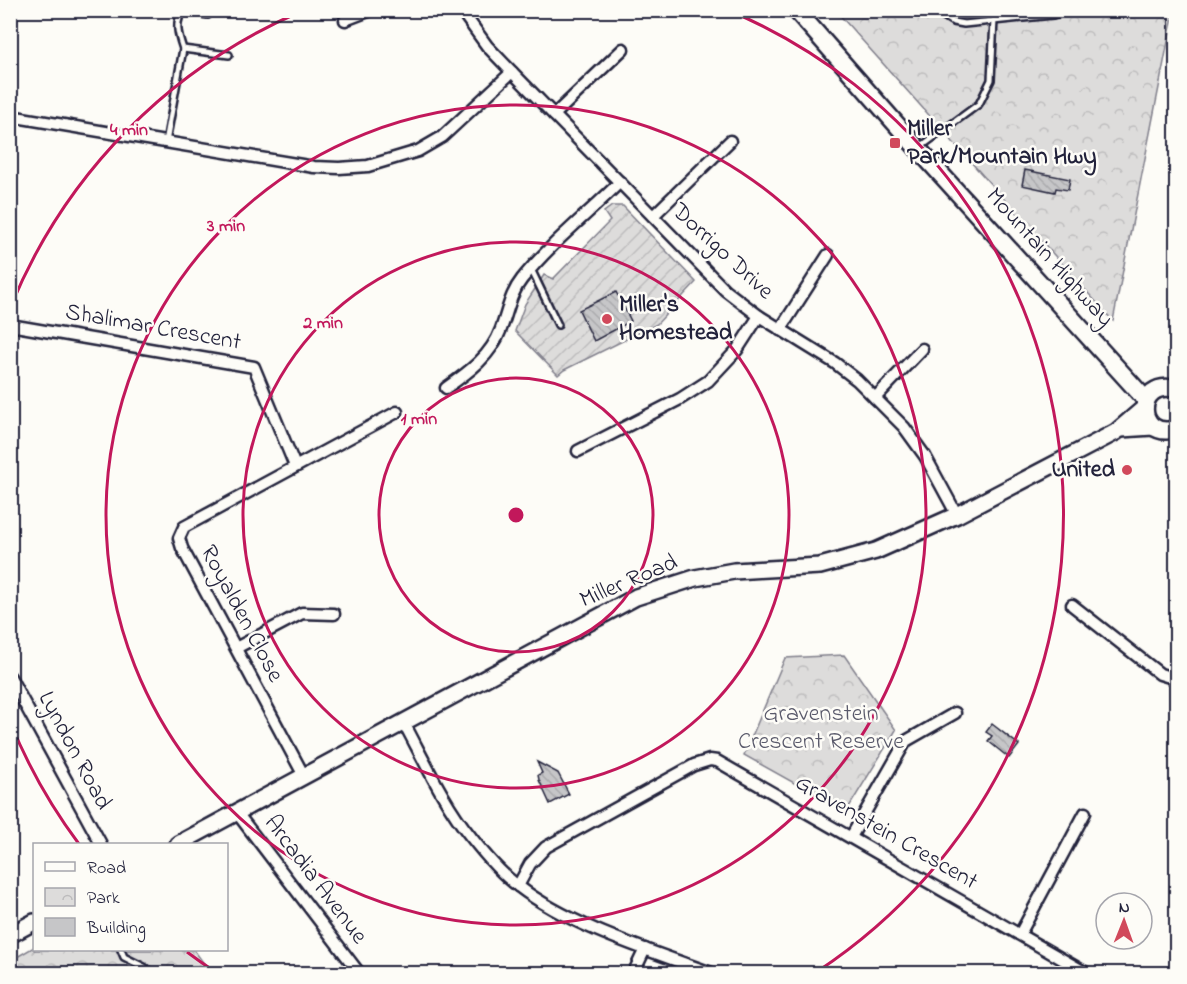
<svg xmlns="http://www.w3.org/2000/svg" width="1187" height="984" font-family="'Indie Flower',sans-serif">
<style>
.park{fill:url(#park-crowns);stroke:#807f8b;stroke-width:1.5}
.garden{fill:url(#garden-furrows);stroke:#807f8b;stroke-width:1.5}
.building{fill:url(#building-back-hatch);stroke:#22223b;stroke-width:1.5}
.lines{fill:none;stroke-linecap:round;stroke-linejoin:round}
.service-casing{stroke:#22223b;stroke-width:10}
.minor-casing{stroke:#22223b;stroke-width:15}
.secondary-casing{stroke:#22223b;stroke-width:20}
.primary-casing{stroke:#22223b;stroke-width:21}
.service{stroke:#fdfcf7;stroke-width:5}
.minor{stroke:#fdfcf7;stroke-width:10}
.secondary{stroke:#fdfcf7;stroke-width:15}
.primary{stroke:#fdfcf7;stroke-width:16}
.ring{fill:none;stroke:#c2185b;stroke-width:3}
.poi-dot{fill:#d1495b;stroke:#fdfcf7;stroke-width:2}
.labels{text-anchor:middle;dominant-baseline:central;stroke-width:5;stroke-linejoin:round;paint-order:stroke}
.poi-label{font-size:24px;font-weight:bold;fill:#22223b;stroke:#fdfcf7;text-anchor:start}
.street-label{font-size:24px;fill:#22223b;stroke:#fdfcf7}
.park-label{font-size:24px;fill:#5a5a6b;stroke:#fdfcf7}
.centre{fill:#c2185b;stroke:#fdfcf7;stroke-width:3}
.ring-label{font-size:18px;text-anchor:middle;font-weight:bold;fill:#c2185b;stroke:#fdfcf7;stroke-width:5;stroke-linejoin:round;paint-order:stroke}
</style>
<defs>
<pattern id="park-crowns" width="20" height="18" patternUnits="userSpaceOnUse" patternTransform="scale(1.5)"><rect width="20" height="18" fill="#dddcdb"/><path d="M2 6a3 3 0 1 1 6 0M12 15a3 3 0 1 1 6 0" fill="none" stroke="#bdbcbd"/></pattern>
<pattern id="garden-furrows" width="10" height="10" patternUnits="userSpaceOnUse" patternTransform="scale(1.5)"><rect width="10" height="10" fill="#dddcdb"/><path d="M-1 1l2-2M0 10L10 0M9 11l2-2" fill="none" stroke="#bdbcbd"/></pattern>
<pattern id="building-back-hatch" width="6" height="6" patternUnits="userSpaceOnUse" patternTransform="scale(1.5)"><rect width="6" height="6" fill="#c6c6c8"/><path d="M-1 5l2 2M0 0l6 6M5-1l2 2" fill="none" stroke="#aaaaad"/></pattern>
</defs>
<rect width="100%" height="100%" fill="#fdfcf7"/>
<filter id="ink" filterUnits="userSpaceOnUse"><feTurbulence type="fractalNoise" baseFrequency=".0167" numOctaves="2"/><feDisplacementMap in="SourceGraphic" scale="12" xChannelSelector="R" yChannelSelector="G"/><feConvolveMatrix kernelMatrix="1 2 1 2 8 2 1 2 1" color-interpolation-filters="sRGB"/></filter>
<g filter="url(#ink)">
<!-- park -->
<g class="park">
<polygon points="836,11 1174,11 1113,321"/>
<polygon points="844,655 896,730 846,812 744,755 785,658"/>
<polygon points="34,947 34,950 194,950 208,969 214,973 11,973 10,961"/>
</g>
<!-- garden -->
<polygon class="garden" points="612,206 623,206 696,282 657,324 564,370 558,375 515,331 525,304 544,275 553,279 610,221 604,212"/>
<!-- building -->
<g class="building">
<polygon points="1025,170 1070,179 1068,190 1056,188 1055,192 1022,185"/>
<polygon points="616,292 631,321 594,341 579,310"/>
<polygon points="992,724 1019,745 1009,758 988,741 992,736 986,732"/>
<polygon points="537,762 558,773 569,794 550,804 539,780 538,775 542,773"/>
</g>
<g class="lines">
<!-- service casing -->
<g class="service-casing">
<g id="service">
<polyline points="934,10 953,22 964,24 1053,15 1068,10"/>
<polyline points="183,49 229,55"/>
<path d="M166,142l17,-93c-4,-12 -10,-28 1,-38l24,4"/>
<polyline points="919,148 979,104 991,80 994,20"/>
<polyline points="531,269 558,325"/>
<polyline points="121,950 124,957 144,967 153,974"/>
</g>
</g>
<!-- minor casing -->
<g class="minor-casing">
<g id="minor">
<polyline points="461,10 487,46 512,72 725,290 759,316 835,363 857,380 904,427 925,456 957,515"/>
<polyline points="345,20 371,10"/>
<polyline points="554,115 623,49"/>
<polyline points="10,116 314,167 339,168 368,166 418,151 442,137 512,72"/>
<polyline points="653,216 730,141"/>
<polyline points="10,325 254,367 295,466"/>
<polyline points="780,330 828,255"/>
<path d="M446,388c23,-16 45,-32 55,-59 7,-18 9,-35 21,-50 29,-36 66,-65 98,-97"/>
<polyline points="875,398 922,349"/>
<polyline points="578,451 680,399 708,381 737,350 759,316"/>
<polyline points="1072,605 1160,674 1173,678 1176,676"/>
<polyline points="236,648 302,613 334,614"/>
<polyline points="10,677 101,844"/>
<path d="M404,723c20,37 40,81 67,114 14,18 29,36 47,49 53,41 133,65 196,88"/>
<polyline points="304,776 182,548 179,538 184,527 397,412"/>
<polyline points="237,813 360,974"/>
<polyline points="851,837 906,741 955,713"/>
<polyline points="518,886 530,864 546,847 694,765 710,760 717,761 1088,974"/>
<polyline points="1020,934 1085,813"/>
<polyline points="633,974 645,949"/>
</g>
</g>
<!-- secondary casing -->
<g class="secondary-casing">
<g id="secondary">
<polyline points="1121,429 1153,427"/>
<polyline points="178,844 636,597 695,578 734,571 820,566 876,551 957,515 1116,432 1144,408"/>
<polyline points="10,935 34,922"/>
</g>
</g>
<!-- primary casing -->
<g class="primary-casing">
<g id="primary">
<polyline points="796,10 918,149 1146,400"/>
<path d="M1176,389c-42,-11 -41,52 0,40"/>
</g>
</g>
<!-- service -->
<use href="#service" class="service"/>
<!-- minor -->
<use href="#minor" class="minor"/>
<!-- secondary -->
<use href="#secondary" class="secondary"/>
<!-- primary -->
<use href="#primary" class="primary"/>
</g>
</g>
<!-- distance rings -->
<g class="ring">
<circle cx="516" cy="515" r="137"/>
<circle cx="516" cy="515" r="273"/>
<circle cx="516" cy="515" r="410"/>
<path d="M214 971A547 547 0 0 1 187 952M79 844A547 547 0 0 1 11 724M11 306A547 547 0 0 1 302 11M730 11A547 547 0 0 1 818 971"/>
</g>
<!-- markers -->
<g class="poi-dot">
<rect x="889" y="137" width="12" height="12" rx="3"/>
<circle cx="607" cy="319" r="6"/>
<circle cx="1127" cy="470" r="6"/>
</g>
<g class="labels">
<!-- poi labels -->
<g class="poi-label">
<text x="907" y="129">Miller<tspan x="907" dy="28">Park/Mountain Hwy</tspan></text>
<text x="619" y="305">Miller's<tspan x="619" dy="28">Homestead</tspan></text>
<text x="1115" y="470" text-anchor="end">United</text>
</g>
<!-- street labels -->
<g class="street-label">
<text transform="translate(722 252) rotate(43)">Dorrigo Drive</text>
<text transform="translate(1049 258) rotate(48)">Mountain Highway</text>
<text transform="translate(153 328) rotate(10)">Shalimar Crescent</text>
<text transform="translate(629 582) rotate(-23)">Miller Road</text>
<text transform="translate(241 614) rotate(62)">Royalden Close</text>
<text transform="translate(74 751) rotate(62)">Lyndon Road</text>
<text transform="translate(886 833) rotate(30)">Gravenstein Crescent</text>
<text transform="translate(315 880) rotate(53)">Arcadia Avenue</text>
</g>
<!-- park labels -->
<g class="park-label">
<text x="821" y="714">Gravenstein<tspan x="821" dy="28">Crescent Reserve</tspan></text>
</g>
</g>
<circle cx="516" cy="515" r="9" class="centre"/>
<g class="ring-label">
<text x="129" y="135">4 min</text>
<text x="226" y="231">3 min</text>
<text x="323" y="328">2 min</text>
<text x="419" y="424">1 min</text>
</g>
<!-- margin -->
<rect width="1187" height="984" fill="none" stroke="#fdfcf7" stroke-width="36"/>
<rect x="18" y="18" width="1151" height="948" fill="none" stroke="#22223b" stroke-width="2" filter="url(#ink)"/>
<!-- legend -->
<rect x="33" y="843" width="195" height="108" fill="#fdfcf7" stroke="#a5a5ac" stroke-width="1.5"/>
<rect x="45" y="862" width="30" height="9" fill="#fdfcf7" stroke="#a5a5ac" stroke-width="1.5"/>
<text x="87" y="873" font-size="18" fill="#22223b">Road</text>
<rect x="45" y="888" width="30" height="18" fill="url(#park-crowns)" stroke="#a5a5ac" stroke-width="1.5"/>
<text x="87" y="903" font-size="18" fill="#22223b">Park</text>
<rect x="45" y="918" width="30" height="18" fill="#c6c6c8" stroke="#a5a5ac" stroke-width="1.5"/>
<text x="87" y="933" font-size="18" fill="#22223b">Building</text>
<!-- north arrow -->
<g transform="translate(1124 921) rotate(1)"><circle r="28" fill="#fdfcf7" stroke="#a5a5ac" stroke-width="1.5"/>
<path d="M0-4.5L10 22L0 15L-10 22Z" fill="#d1495b"/>
<text y="-9" font-size="16" font-weight="bold" text-anchor="middle" fill="#22223b">N</text>
</g>
</svg>
